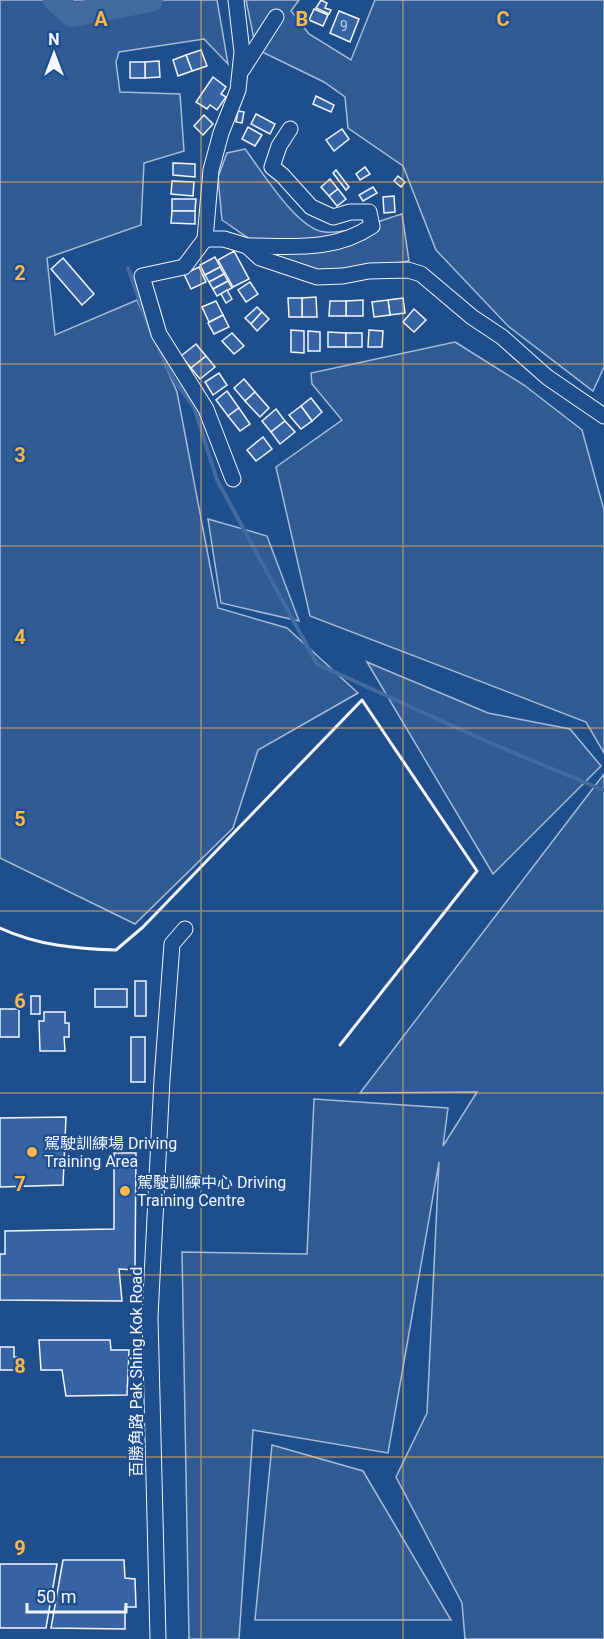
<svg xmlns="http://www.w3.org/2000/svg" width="604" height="1639" font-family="Roboto,'Noto Sans TC',sans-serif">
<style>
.green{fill:#305b95;stroke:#a8bbd7;stroke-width:1.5}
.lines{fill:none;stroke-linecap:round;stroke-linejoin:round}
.stream{stroke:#446ba0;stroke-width:4}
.river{stroke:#446ba0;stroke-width:24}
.building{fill:#3563a3;stroke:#f2f6ff;stroke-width:1.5}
.minor-casing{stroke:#f2f6ff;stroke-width:17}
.minor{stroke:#1f4e8c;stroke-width:15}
.wall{stroke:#f2f6ff;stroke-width:3}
.grid{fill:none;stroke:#ffb74d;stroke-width:1.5;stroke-opacity:0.55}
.poi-dot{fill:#ffb74d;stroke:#1f4e8c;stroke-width:2}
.labels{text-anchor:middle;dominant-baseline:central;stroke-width:4.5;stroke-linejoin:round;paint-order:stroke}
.number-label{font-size:14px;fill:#c3d1e8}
.poi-label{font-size:16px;fill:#f2f6ff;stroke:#1f4e8c;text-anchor:start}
.street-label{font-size:16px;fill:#f2f6ff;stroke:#1f4e8c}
.grid-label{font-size:20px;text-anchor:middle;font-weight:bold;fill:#ffb74d;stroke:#1f4e8c;stroke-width:4.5;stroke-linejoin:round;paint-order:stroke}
</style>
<rect width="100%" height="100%" fill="#1f4e8c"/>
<!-- green -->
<g class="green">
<polygon points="0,0 217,0 228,64 204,39 119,52 116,62 120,92 180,94 184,151 144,163 141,225 47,258 55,335 137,300 177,392 218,608 287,628 358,693 258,750 233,828 135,924 0,858"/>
<polygon points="246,0 299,0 291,11 309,34 351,60 375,0 604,0 604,367 593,391 508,326 436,250 403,166 348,128 345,97 324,82 256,49"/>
<path d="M245,149c17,22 52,81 80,83 25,2 53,-11 77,-18l7,47c-31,4 -68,14 -98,9 -26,-4 -67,-35 -89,-50l-4,-43 9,-24z"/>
<polygon points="455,342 524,385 582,430 604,510 604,753 586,722 310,616 276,467 342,420 312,384 311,373"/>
<polygon points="208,519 267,536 299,621 221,603"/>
<polygon points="367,662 488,713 570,729 601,766 493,874"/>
<polygon points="604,774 604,1639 465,1639 462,1603 396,1477 427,1413 439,1162 388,1453 253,1430 239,1639 189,1639 182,1252 307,1254 314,1099 448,1108 443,1146 477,1092 360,1093"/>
<polygon points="272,1445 363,1471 451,1620 255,1620"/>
</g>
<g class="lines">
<!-- stream -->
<g class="stream">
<polyline points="128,268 150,330"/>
<polyline points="157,345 174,380 194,407 217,480 317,664 488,742 603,790"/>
</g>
<!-- river -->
<polyline class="river" points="55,0 72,15 151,0"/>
</g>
<!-- building -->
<g class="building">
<polygon points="321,0 327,3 325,8 331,10 329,14 316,8"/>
<polygon points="314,9 328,15 323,26 309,20"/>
<polygon points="339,11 359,19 350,42 330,33"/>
<polygon points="201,50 207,66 192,71 186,55"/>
<polygon points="186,55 192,71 178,76 173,60"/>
<polygon points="159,61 160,77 145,78 145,62"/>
<rect x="130" y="62" width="15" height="16"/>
<polygon points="213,77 226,87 221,94 226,97 217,110 210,105 207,109 196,102"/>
<polygon points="316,96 334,105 331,112 313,104"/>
<polygon points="238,111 244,112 242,123 236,122"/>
<polygon points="256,114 275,124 270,134 251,124"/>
<polygon points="204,115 213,124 203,135 194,126"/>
<polygon points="248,127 262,135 255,146 242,139"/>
<polygon points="342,129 349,139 334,151 326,140"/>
<polygon points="173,163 195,164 195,177 173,175"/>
<polygon points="365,167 370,174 360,180 356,174"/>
<polygon points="336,170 349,187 346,190 333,173"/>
<polygon points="398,176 405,182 401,187 394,181"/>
<polygon points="330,179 338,189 329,196 321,187"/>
<polygon points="172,181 194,182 193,196 171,194"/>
<polygon points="373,187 377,193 363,201 359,195"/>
<polygon points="338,189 346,199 337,206 329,196"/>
<polygon points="394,196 395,212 384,213 383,197"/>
<polygon points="172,199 196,199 195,211 172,211"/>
<polygon points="172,211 195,211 195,224 171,223"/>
<polygon points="234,251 249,279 233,287 218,260"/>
<polygon points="215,257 220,267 205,275 200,265"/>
<polygon points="63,258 94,294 82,305 51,269"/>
<polygon points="199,267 206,282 191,289 184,274"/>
<polygon points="220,267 224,274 209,282 205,275"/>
<polygon points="224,274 228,281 213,289 209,282"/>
<polygon points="228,281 232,288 217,296 213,289"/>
<polygon points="250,282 258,294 246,302 238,290"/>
<polygon points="227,290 232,299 226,303 221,294"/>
<polygon points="316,297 317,317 302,317 302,298"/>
<polygon points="288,298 302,298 302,317 289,317"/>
<polygon points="403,298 405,313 390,315 388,300"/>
<polygon points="363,300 363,316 346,316 346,301"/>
<polygon points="388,300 390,315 374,317 372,302"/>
<polygon points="216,301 223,315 209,322 202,307"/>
<polygon points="330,301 346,301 346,316 329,316"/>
<polygon points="257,307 262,312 251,324 245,318"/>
<polygon points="414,309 426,320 414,332 403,322"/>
<polygon points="262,312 269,319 257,331 251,324"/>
<polygon points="223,315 229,327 214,334 208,323"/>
<polygon points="291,330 304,331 304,353 291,352"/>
<polygon points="369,330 383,331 382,347 368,347"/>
<polygon points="308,331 320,332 320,351 308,351"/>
<polygon points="328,332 346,333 346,347 328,347"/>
<polygon points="232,333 244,346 234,354 222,341"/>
<rect x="346" y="333" width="16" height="14"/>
<polygon points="196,344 206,356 191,368 181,356"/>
<polygon points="206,356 215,367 200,379 191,368"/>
<polygon points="219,373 227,385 213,395 205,382"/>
<polygon points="244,379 255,392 245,401 234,388"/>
<polygon points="227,391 239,408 228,416 216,400"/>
<polygon points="255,392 269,408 260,417 245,401"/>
<polygon points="311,398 322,412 312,421 301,406"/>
<polygon points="301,406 312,421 301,429 289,415"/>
<polygon points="239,408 250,424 240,431 228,416"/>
<polygon points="276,409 285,421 271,432 262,421"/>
<polygon points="285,421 295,432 280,444 271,432"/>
<polygon points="263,437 272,449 256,461 247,450"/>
<rect x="135" y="981" width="11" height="35"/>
<rect x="95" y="989" width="32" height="18"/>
<rect x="31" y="996" width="9" height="18"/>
<rect x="0" y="1009" width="19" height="28"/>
<polygon points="44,1012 65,1012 65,1023 69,1023 69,1037 64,1037 65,1051 40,1051 39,1021 44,1021"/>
<rect x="131" y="1037" width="14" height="45"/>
<polygon points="66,1117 63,1185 0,1187 0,1118"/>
<polygon points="114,1153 136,1153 135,1270 119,1269 122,1301 0,1300 0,1254 5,1254 5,1231 114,1229"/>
<polygon points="39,1340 110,1340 111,1350 129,1350 127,1395 66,1396 62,1370 41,1370"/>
<polygon points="0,1347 14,1347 14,1357 18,1357 18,1370 0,1370"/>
<polygon points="63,1560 124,1560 125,1578 135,1579 136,1607 125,1607 125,1629 51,1628"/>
<polygon points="0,1564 57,1564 46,1628 0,1628"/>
</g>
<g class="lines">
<!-- minor casing -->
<g class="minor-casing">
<g id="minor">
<polyline points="242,70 276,17"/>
<polyline points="205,239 224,239 247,246 260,258 317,277 343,276 369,271 408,270 421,274 472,317 502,337 547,377 604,416"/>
<polyline points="205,239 184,267 142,276 159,334 206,409 233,479"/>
<polyline points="205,239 211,170 221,133 238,90 242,52 236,0"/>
<path d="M247,246c44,0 87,6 125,-20l-3,-14h-19l-17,5 -22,-10 -29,-32 -10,-8 7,-21 11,-17"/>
<polyline points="158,1639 150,1317 162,1079 172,944 185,929"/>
</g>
</g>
<!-- minor -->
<use href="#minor" class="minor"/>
<!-- wall -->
<path class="wall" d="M0,928c37,17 76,21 116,22l27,-23 219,-227 115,171 -137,174"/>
</g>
<!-- grid -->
<path class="grid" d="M201,0v1639M403,0v1639M0,182h604M0,364h604M0,546h604M0,728h604M0,911h604M0,1093h604M0,1275h604M0,1457h604"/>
<!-- markers -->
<g class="poi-dot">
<circle cx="32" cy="1152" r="6"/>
<circle cx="125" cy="1191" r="6"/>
</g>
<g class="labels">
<!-- number labels -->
<g class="number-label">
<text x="344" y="26">9</text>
</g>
<!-- poi labels -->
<g class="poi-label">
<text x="44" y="1143">駕駛訓練場 Driving<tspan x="44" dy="18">Training Area</tspan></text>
<text x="137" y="1182">駕駛訓練中心 Driving<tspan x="137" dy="18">Training Centre</tspan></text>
</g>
<!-- street labels -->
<g class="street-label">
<text transform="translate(136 1372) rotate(-90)">百勝角路 Pak Shing Kok Road</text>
</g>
</g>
<g class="grid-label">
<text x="101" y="26">A</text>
<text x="302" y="26">B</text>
<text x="503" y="26">C</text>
<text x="20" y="280">2</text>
<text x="20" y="462">3</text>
<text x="20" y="644">4</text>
<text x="20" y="826">5</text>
<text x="20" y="1008">6</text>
<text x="20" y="1191">7</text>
<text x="20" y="1373">8</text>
<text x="20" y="1555">9</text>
</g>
<!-- north arrow -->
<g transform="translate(54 54)" stroke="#1f4e8c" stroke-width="4.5" paint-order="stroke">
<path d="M0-4.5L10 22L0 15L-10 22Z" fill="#f2f6ff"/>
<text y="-9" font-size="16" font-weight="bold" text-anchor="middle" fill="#f2f6ff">N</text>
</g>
<!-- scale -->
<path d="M27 1603v9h99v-9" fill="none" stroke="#f2f6ff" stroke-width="3"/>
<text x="36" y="1603" font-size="18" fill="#f2f6ff" stroke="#1f4e8c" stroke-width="4.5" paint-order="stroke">50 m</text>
</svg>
